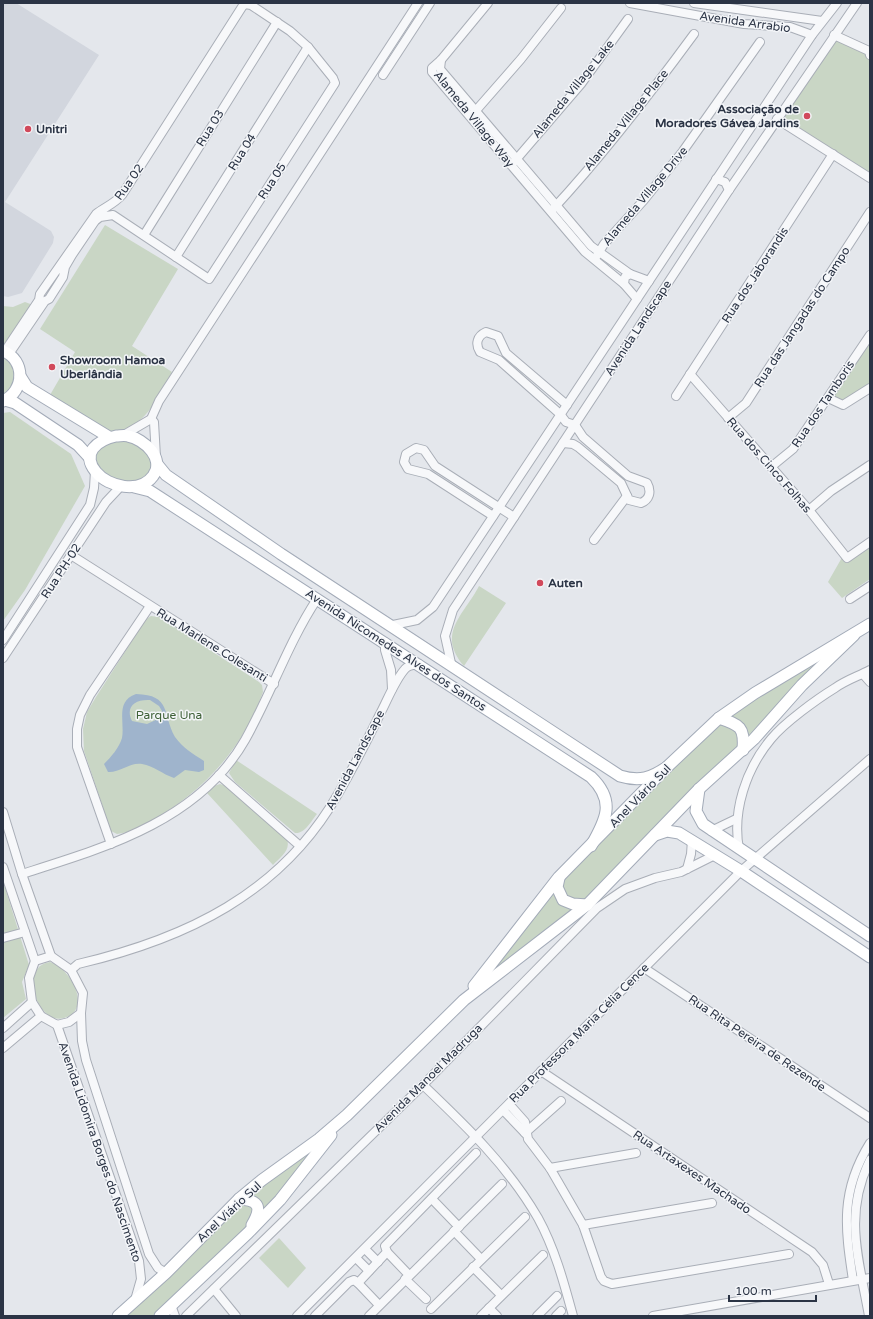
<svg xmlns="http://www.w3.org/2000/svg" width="873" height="1319" font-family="'Varela Round',sans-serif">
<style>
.built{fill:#d2d6de}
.green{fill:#c9d6c5}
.water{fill:#9fb4cc;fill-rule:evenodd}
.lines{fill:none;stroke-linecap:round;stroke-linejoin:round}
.minor-casing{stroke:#a9aeb7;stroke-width:10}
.major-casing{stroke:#a3abb8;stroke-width:13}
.minor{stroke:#f7f8fa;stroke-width:8}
.major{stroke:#fff;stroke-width:11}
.poi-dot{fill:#d1495b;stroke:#f4f6f9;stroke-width:1.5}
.labels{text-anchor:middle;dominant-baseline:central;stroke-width:3;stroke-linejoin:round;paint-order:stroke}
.street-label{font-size:12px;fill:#2b3445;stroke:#f4f6f9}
.poi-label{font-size:12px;font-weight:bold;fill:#2b3445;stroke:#f4f6f9;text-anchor:start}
.park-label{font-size:12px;fill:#3f6138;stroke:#f4f6f9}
</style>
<rect width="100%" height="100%" fill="#e4e7ec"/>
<!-- built -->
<polygon class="built" points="3,3 16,3 99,55 5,202 51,231 54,237 53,243 22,293 8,297 3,296"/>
<!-- green -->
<g class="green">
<polygon points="834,35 870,55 870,178 777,119"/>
<path d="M105,225l73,44 -46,77 40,26c-17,29 -26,57 -64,62l-58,-39 25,-43 -35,-23z"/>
<polygon points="25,302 33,305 5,346 3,346 3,306 13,307"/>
<polygon points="870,335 870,388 843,405 828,398"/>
<path d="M3,355c17,13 16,28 0,41z"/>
<polygon points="10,412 71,454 85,486 25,590 3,621 3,413"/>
<path d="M127,440l19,10 7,14 -6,13c-25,10 -34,4 -52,-13v-10l10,-11z"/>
<polygon points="870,547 870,579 842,598 828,582 844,554 855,557"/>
<path d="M479,586l27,17 -42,63c-28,-33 0,-51 15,-80z"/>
<path d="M151,616l8,1 100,65 3,3 1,7c-19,55 -61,101 -112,129 -9,5 -22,12 -34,13l-6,-3 -27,-80 -1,-22 4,-17 9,-15 50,-78z"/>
<polygon points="854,635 587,905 464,1000 559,877 719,718"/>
<path d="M236,760l81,54c-6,7 -12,20 -22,19l-60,-51 -6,-9z"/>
<path d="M220,784l6,2 61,53c4,12 -7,18 -14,26l-66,-72 7,-7z"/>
<polygon points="3,881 29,965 22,982 26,999 3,1018"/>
<path d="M50,962c21,6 43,48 14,56 -27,8 -46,-52 -14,-56z"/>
<polygon points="319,1139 280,1200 160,1316 118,1316 239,1199"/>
<polygon points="279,1238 306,1268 288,1288 259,1258"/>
</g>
<!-- water -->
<path class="water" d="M136,694c36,1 26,20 39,43 7,10 18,17 29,24v9l-5,2 -14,-2 -11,8c-12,-4 -20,-12 -32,-14 -12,-2 -23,9 -34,8l-4,-8c7,-7 15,-16 18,-26 3,-16 -7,-37 14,-44zM150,700l9,6 3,5 -2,7 -13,6 -15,-3c-7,-14 3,-22 18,-21z"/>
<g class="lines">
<!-- minor casing -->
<g class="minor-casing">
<g id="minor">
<polyline points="488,3 441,60 432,68 432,72 585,252 624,284"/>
<polyline points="630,3 744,24 790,27 812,35"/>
<polyline points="694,3 822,21"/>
<polyline points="834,35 869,51 870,55"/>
<polyline points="441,60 440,69 591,246 630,274"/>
<polyline points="383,75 430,3"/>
<polyline points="472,115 521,59 561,8"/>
<polyline points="777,119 870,178"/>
<polyline points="514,162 581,84 628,19"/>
<polyline points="716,179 725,182 729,190"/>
<path d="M553,209c51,-55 97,-115 141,-175"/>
<polyline points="144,235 277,22"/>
<polyline points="176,257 308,47"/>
<polyline points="596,257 604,244 644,200 683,151 760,42"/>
<polyline points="637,299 624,284 625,277 630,274 649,281"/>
<path d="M5,351l34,-51 1,-6 56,-80c9,-7 18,-10 26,-19l120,-188 3,-3 6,1 39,26 18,16 25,31 2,5 -126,196 -96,-64 -13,2 -5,4 -23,34 -7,12 -2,10 -14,22 -4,2 -36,53"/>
<polyline points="690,374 809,510 847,558 870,542"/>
<polyline points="676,396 833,154"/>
<polyline points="828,398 843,405 870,388"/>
<polyline points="728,418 746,403 870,212"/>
<polyline points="151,419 154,422 156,457"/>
<polyline points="122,436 151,419 159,401 418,3"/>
<path d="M563,443l10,1 5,3 43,36 8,17 12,3c8,-3 11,-11 6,-20l-19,-7 -45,-39 -8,-12 -9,-3 -6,-8 -61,-54 -19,-8c-5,-8 -3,-16 6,-20l12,4 8,17 61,52"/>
<polyline points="771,467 793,449 870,335"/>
<polyline points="809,510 831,491 870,465"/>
<polyline points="493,516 428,474 408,469 404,462 406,454 416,448 424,450 435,466 514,517"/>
<polyline points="594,540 627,496"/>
<polyline points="71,555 274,684"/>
<polyline points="850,599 870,586"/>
<polyline points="393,625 417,620 433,607 812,35 837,3"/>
<polyline points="3,640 90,505 94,488 95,471"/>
<polyline points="385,642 385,650 391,670 392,689"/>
<polyline points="3,658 106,502 121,486"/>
<polyline points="451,663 445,636 453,610 729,190 857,3"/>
<polyline points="863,674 870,682"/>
<polyline points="219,775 300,846"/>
<polyline points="3,812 22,874 51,956"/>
<polyline points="711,831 736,819"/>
<polyline points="111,844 77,747 77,729 80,715 90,695 150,606"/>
<path d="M739,849c-7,-38 7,-80 32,-110 13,-16 46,-40 64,-51 11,-8 24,-12 35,-18"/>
<polyline points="3,867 35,961"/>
<polyline points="687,869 691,854 692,840"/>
<path d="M22,874c82,-26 177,-53 223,-134 26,-46 43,-97 72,-141"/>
<polyline points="3,938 25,932"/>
<polygon points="51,956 71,970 83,993 81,1013 69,1022 57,1025 41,1016 32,1002 29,978 35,961"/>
<polyline points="644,968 870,1118"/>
<path d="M71,970l7,-6c107,-25 203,-70 260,-170 15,-26 29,-53 42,-80 7,-13 15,-34 25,-45 3,-4 9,-4 14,-5"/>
<polyline points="81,1013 82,1041 86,1060 149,1254 158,1268 166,1273"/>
<polyline points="57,1025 139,1261 141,1279 135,1300"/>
<polyline points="3,1028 32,1002"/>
<polyline points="3,1048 41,1016"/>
<polyline points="541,1071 812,1252 823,1265 829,1284"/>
<path d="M423,1085c43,41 85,81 115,133 17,31 26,65 35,98"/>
<polyline points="509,1104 525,1122 528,1139 550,1168 583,1225 601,1277 604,1281 612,1284 789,1254"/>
<polyline points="503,1110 525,1133"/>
<polyline points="525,1133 561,1101"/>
<polyline points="550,1168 636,1153"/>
<polyline points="432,1199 459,1227"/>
<polyline points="583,1225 712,1203"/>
<polyline points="454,1231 481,1259"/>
<polyline points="365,1249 378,1262"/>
<polyline points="387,1252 409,1275"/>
<polyline points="356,1258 369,1271"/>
<polyline points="473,1267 501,1295"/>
<polyline points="405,1279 426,1299"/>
<path d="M853,1280c-8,-52 -13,-89 17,-137"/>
<polyline points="358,1283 379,1305"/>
<polyline points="214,1289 236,1316"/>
<polyline points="171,1305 175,1316"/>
<polyline points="489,1308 497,1316"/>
<polyline points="431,1309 525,1217"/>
<polyline points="186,1316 423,1085 597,908 625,889 655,878 681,872 715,855"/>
<polyline points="297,1316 741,871 870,759"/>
<polyline points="315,1316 349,1282 354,1280 358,1283 387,1252 385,1246 476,1153"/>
<polyline points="369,1316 502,1184"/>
<polyline points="481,1316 543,1255"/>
<polyline points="537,1316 557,1296"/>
<polyline points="556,1316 561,1311"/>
<polyline points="653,1316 870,1278"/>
<path d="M869,1316c-10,-57 -26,-101 1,-156"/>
</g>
</g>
<!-- major casing -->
<g class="major-casing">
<g id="major">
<path d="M3,351c23,9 22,40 0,50"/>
<polyline points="20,376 27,387 109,437"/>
<polyline points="5,400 15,403 78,445 90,458"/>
<path d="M116,436c4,0 8,-1 12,0 16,3 38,23 25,40 -13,18 -45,11 -57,-4 -16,-19 2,-32 20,-36z"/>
<path d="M157,464l9,11 115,79 339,222c20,6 31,2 47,-9"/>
<path d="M134,487l16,4 441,286c25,24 15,43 0,69"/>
<path d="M719,718c21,7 26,9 24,32"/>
<polyline points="699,789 696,811 703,824 870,936"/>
<polyline points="655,835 667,831 679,833 741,871 870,957"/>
<polyline points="559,878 557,887 563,900 573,904 587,905"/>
<polyline points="474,986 559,877 667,767 719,718 755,693 870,624"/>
<path d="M239,1199c21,1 23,9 13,26"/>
<polyline points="118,1316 166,1273 239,1199 262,1180 319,1139 347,1115 464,1000 587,905 699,789 754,739 802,685 854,635"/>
<polyline points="160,1316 248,1233 280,1200 331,1135"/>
</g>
</g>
<!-- minor -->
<use href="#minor" class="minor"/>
<!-- major -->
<use href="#major" class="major"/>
</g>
<!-- markers -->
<g class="poi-dot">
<circle cx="807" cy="116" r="4"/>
<circle cx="28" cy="129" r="4"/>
<circle cx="52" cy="367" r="4"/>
<circle cx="540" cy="583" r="4"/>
</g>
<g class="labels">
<!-- street labels -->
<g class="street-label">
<text transform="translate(745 22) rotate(8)">Avenida Arrabio</text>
<text transform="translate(573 89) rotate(-51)">Alameda Village Lake</text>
<text transform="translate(474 119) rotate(51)">Alameda Village Way</text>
<text transform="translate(626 120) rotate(-51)">Alameda Village Place</text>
<text transform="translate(210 128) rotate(-58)">Rua 03</text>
<text transform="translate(242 152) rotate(-58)">Rua 04</text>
<text transform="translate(272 181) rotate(-57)">Rua 05</text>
<text transform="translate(129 182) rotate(-55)">Rua 02</text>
<text transform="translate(645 196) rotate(-50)">Alameda Village Drive</text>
<text transform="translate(755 275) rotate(-57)">Rua dos Jaborandis</text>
<text transform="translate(802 317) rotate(-57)">Rua das Jangadas do Campo</text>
<text transform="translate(638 328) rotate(-57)">Avenida Landscape</text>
<text transform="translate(823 404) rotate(-56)">Rua dos Tamboris</text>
<text transform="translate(769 465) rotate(49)">Rua dos Cinco Folhas</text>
<text transform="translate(61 571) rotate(-57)">Rua PH-02</text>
<text transform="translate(212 645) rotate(32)">Rua Marlene Colesanti</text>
<text transform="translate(396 650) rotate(33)">Avenida Nicomedes Alves dos Santos</text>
<text transform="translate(355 760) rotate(-62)">Avenida Landscape</text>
<text transform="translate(640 796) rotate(-46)">Anel Viário Sul</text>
<text transform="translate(579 1033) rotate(-45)">Rua Professora Maria Célia Cence</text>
<text transform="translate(757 1043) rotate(34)">Rua Rita Pereira de Rezende</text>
<text transform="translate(428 1078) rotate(-45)">Avenida Manoel Madruga</text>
<text transform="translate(100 1152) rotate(71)">Avenida Lidomira Borges do Nascimento</text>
<text transform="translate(692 1172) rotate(34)">Rua Artaxexes Machado</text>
<text transform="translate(229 1212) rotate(-43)">Anel Viário Sul</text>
</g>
<!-- poi labels -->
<g class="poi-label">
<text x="799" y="109" text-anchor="end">Associação de<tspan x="799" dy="14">Moradores Gávea Jardins</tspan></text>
<text x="36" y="129">Unitri</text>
<text x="60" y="360">Showroom Hamoa<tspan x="60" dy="14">Uberlândia</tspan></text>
<text x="548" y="583">Auten</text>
</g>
<!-- park labels -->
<g class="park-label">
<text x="169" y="715">Parque Una</text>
</g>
</g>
<!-- border -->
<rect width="873" height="1319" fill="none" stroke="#2b3445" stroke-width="8"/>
<!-- scale -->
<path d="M729 1295v6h87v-6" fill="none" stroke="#2b3445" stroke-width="2"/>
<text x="735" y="1295" font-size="12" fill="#2b3445" stroke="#f4f6f9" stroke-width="3" paint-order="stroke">100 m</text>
</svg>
